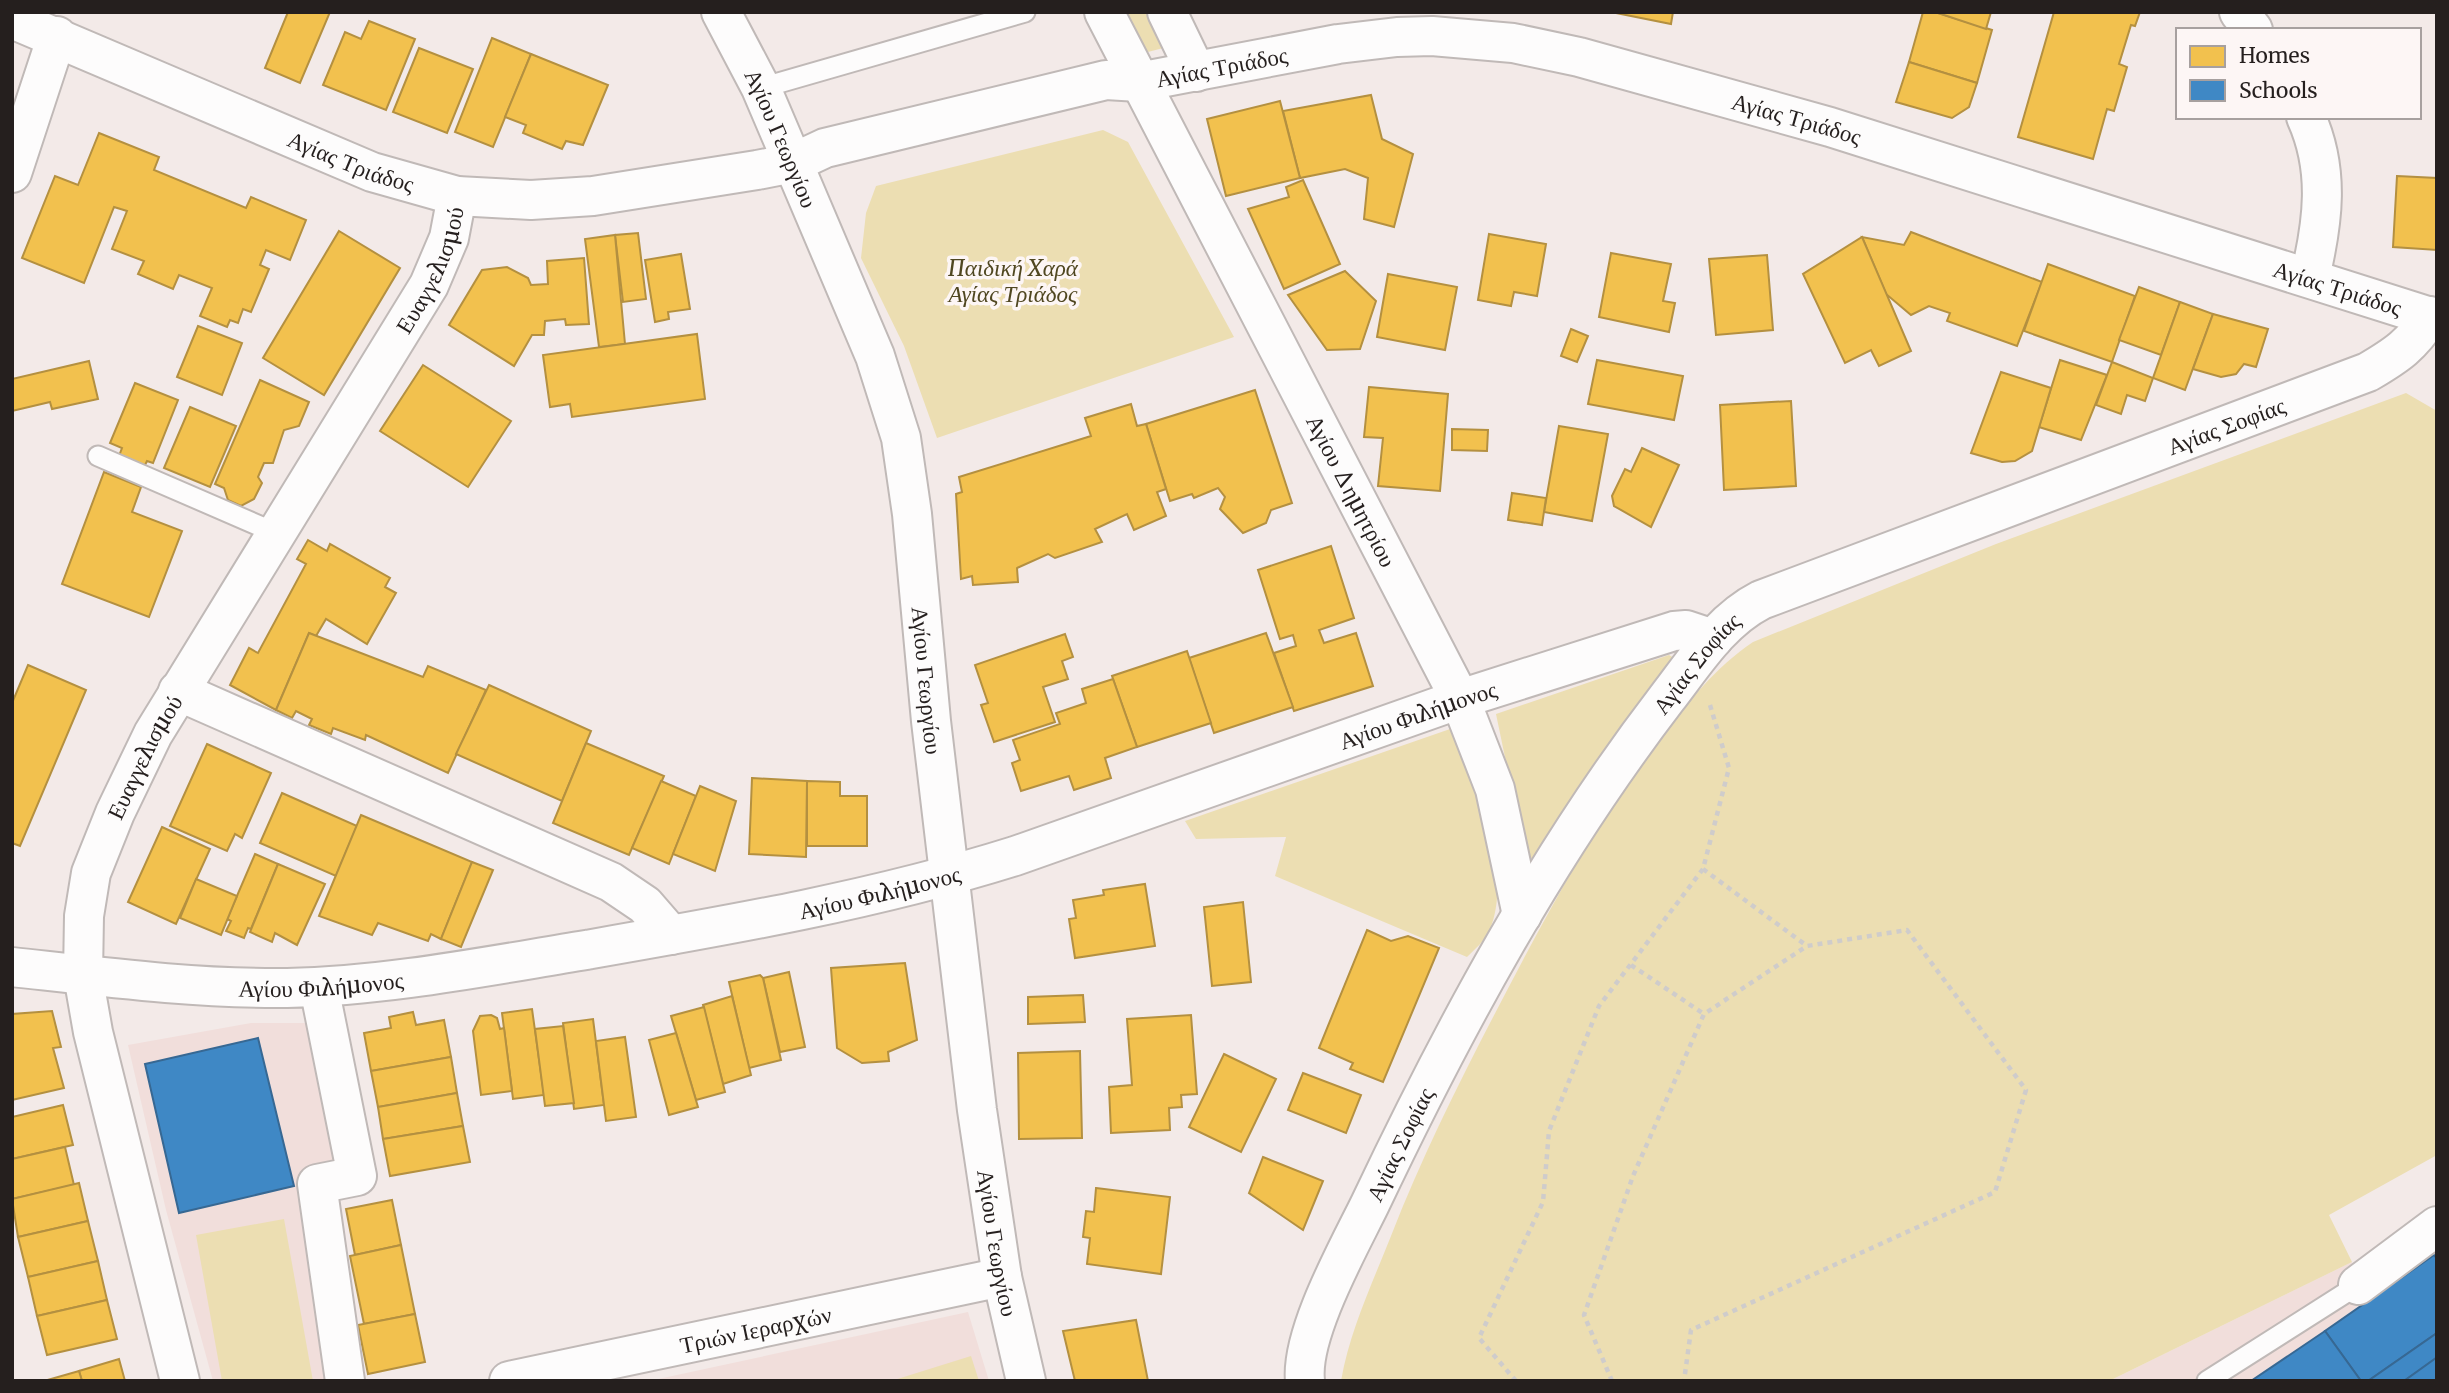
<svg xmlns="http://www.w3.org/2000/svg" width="2449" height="1393" font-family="Merriweather,serif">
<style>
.built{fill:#f1dedb}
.green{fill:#ecdeb2}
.homes{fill:#f2c14e;stroke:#b49040;stroke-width:2}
.schools{fill:#3f88c5;stroke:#376893;stroke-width:2}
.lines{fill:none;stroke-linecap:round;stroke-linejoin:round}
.lane-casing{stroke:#c0b9b7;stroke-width:23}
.street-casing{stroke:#c0b9b7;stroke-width:42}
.path{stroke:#cfcccb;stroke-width:4.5;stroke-dasharray:5 5;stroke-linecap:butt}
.lane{stroke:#fdfcfc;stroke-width:19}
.street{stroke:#fdfcfc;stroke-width:38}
.labels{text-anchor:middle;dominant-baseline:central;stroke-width:7;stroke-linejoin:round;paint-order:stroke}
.street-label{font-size:23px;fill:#251f1e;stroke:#fdf6f5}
.park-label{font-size:23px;font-style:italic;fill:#504721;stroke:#fdf6f5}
</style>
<rect width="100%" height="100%" fill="#f3eae8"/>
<!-- built -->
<g class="built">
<polygon points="251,1023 312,1023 345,1172 308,1179 337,1381 213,1381 166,1210 128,1045"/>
<polygon points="2437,1243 2437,1381 2109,1381 2352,1262 2358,1285"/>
<polygon points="968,1312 989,1381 649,1381"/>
</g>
<!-- green -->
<g class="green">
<polygon points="1125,12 1158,12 1171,46 1144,53"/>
<polygon points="1103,130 1128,142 1234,337 937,438 904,346 861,258 866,213 876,186"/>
<path d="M2406,393l31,18v744l-108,60 23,47 -243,119h-768c9,-51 31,-97 50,-145 37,-95 84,-185 132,-276 42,-79 84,-153 139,-224 27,-35 54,-69 91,-94l243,-98z"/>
<polygon points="1669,655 1674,658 1535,861 1525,853 1496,714"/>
<path d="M1453,728c25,49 60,146 37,201 -5,12 -14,19 -23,28l-192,-81 11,-39 -90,2 -11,-18z"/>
<polygon points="284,1219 313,1381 222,1381 196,1235"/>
<polygon points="971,1356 979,1381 891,1381"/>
</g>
<!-- homes -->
<g class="homes">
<polygon points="288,12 330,12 300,83 265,68"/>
<polygon points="1611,12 1673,12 1671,24"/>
<polygon points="1923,12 1935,12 1992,30 1977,83 1909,62"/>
<polygon points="1935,12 1991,12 1986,29"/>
<polygon points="2054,12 2140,12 2135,26 2131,25 2119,64 2127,67 2114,111 2107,109 2093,159 2018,137"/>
<polygon points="369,21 415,39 386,110 323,85 345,32 361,39"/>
<polygon points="492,38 531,54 493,147 455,132"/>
<polygon points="419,48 473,69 447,133 393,112"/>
<polygon points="531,54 608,85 583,145 566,141 562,149 523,133 526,125 505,117"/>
<polygon points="1909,62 1977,83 1969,107 1952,118 1896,102"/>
<polygon points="1371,95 1382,139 1413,154 1394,227 1364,219 1368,178 1345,169 1300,178 1283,111"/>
<polygon points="1280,101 1300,178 1226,196 1207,119"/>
<polygon points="99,133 159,157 154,170 246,208 251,197 306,220 290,260 266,250 260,265 269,269 251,312 243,309 238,323 230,320 227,327 200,316 212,288 179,275 173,289 138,274 144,261 112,249 127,211 114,207 84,283 22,258 55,176 78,185"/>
<polygon points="2397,176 2437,178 2437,250 2393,247"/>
<polygon points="1303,180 1340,264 1284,289 1248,209 1289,197 1286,187"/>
<polygon points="339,231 400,268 324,395 263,358"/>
<polygon points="1911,232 2042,282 2017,346 1947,321 1950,313 1929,306 1911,315 1886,294 1862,237 1904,245"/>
<polygon points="638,233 646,299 623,302 615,235"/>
<polygon points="1489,234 1546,244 1537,296 1514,292 1511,306 1478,300"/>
<polygon points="615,235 625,344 599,347 585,239"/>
<polygon points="1862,237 1911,351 1879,366 1871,350 1845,363 1803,274"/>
<polygon points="1611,253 1671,264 1663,301 1675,303 1669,332 1599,317"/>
<polygon points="681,254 690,309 668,312 669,319 655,322 645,260"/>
<polygon points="1767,255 1773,330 1716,335 1709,259"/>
<polygon points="584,258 589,324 566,325 565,319 545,321 544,335 532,335 514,366 449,325 482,270 507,267 528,278 531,285 548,284 547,261"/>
<polygon points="2048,264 2135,296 2112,362 2024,331"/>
<polygon points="1345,271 1376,301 1360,349 1327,350 1288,295"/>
<polygon points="1388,274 1457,287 1445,350 1377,337"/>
<polygon points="2139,287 2180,302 2161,355 2119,340"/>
<polygon points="2180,302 2213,314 2185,390 2153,378"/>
<polygon points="2213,314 2268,329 2256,367 2244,364 2236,374 2221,377 2193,369"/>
<polygon points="198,326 242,343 222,395 177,377"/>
<polygon points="1571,329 1588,336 1577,362 1561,356"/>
<polygon points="697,334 705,399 572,417 570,404 550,407 543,355"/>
<polygon points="1597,360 1683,376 1674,420 1588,404"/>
<polygon points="2060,360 2107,375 2081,440 2039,427"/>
<polygon points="89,361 98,399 52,409 50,402 12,411 12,379"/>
<polygon points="2112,362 2153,378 2145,401 2127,395 2121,414 2096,405"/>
<polygon points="423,365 511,421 468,487 380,431"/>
<polygon points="2001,372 2051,388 2032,451 2015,461 2002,462 1971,453"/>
<polygon points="260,380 309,402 299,426 284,430 273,463 264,463 258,477 262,483 254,499 241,506 228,500 224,488 215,484"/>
<polygon points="135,383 178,400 153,463 147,461 144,467 119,456 122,448 110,443"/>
<polygon points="1369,387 1448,394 1440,491 1378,486 1383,438 1364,437"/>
<polygon points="1255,390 1292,503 1271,510 1266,523 1243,533 1220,509 1225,497 1218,488 1194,498 1192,494 1170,501 1146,424"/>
<polygon points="1791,401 1796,486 1724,490 1720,405"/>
<polygon points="1131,404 1137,426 1146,424 1166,489 1157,492 1166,516 1134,530 1127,514 1095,529 1102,542 1055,558 1048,554 1017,568 1018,582 973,585 972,576 961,579 956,494 962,492 959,477 1091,436 1085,418"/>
<polygon points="190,407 236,426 210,487 164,468"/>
<polygon points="1559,426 1608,434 1592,521 1544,512"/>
<polygon points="1452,429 1488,430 1487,451 1452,450"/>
<polygon points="1642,448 1679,465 1651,527 1614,506 1612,496 1625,469 1631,472"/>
<polygon points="104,472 141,487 132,512 182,531 149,617 62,584"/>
<polygon points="1512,493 1546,498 1542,525 1508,520"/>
<polygon points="308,540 327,551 330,544 390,578 385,587 396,593 367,644 326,619 316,636 309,633 276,710 230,685 249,648 258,653 306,564 297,559"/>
<polygon points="1331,546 1354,618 1319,630 1324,643 1356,633 1373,686 1294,711 1274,653 1296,646 1293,635 1280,639 1258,570"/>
<polygon points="309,633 423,677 428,666 486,690 448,773 366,735 365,740 333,728 331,734 309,725 312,719 296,711 292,718 276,710"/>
<polygon points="1266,633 1293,707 1214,733 1189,658"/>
<polygon points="1065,634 1073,657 1062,661 1068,679 1043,687 1055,722 994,742 981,705 988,703 975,665"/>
<polygon points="1187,651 1211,723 1137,747 1112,676"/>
<polygon points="28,665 86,690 20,846 12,843 12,703"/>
<polygon points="1113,679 1137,747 1105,758 1111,778 1074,790 1069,776 1021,791 1012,763 1020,760 1013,740 1060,724 1056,713 1086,703 1082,689"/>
<polygon points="489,685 591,731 562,801 456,754"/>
<polygon points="586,743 664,776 629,855 553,823"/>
<polygon points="207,744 271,773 242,838 235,834 227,851 170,826"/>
<polygon points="752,778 807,781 806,857 749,854"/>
<polygon points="661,781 696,796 669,864 632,848"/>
<polygon points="807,781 840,782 840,796 867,796 867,846 807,846"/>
<polygon points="700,786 736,801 715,871 673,854"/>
<polygon points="282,793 357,826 336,876 260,843"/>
<polygon points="361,815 472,862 441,939 431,934 428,941 378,923 372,935 319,916"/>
<polygon points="162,827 210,849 176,924 128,902"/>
<polygon points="255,854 278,864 251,929 248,928 244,938 226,931 231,921 227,919"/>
<polygon points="472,862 493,870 461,947 441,939"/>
<polygon points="278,864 325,884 297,945 275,933 272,942 250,932"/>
<polygon points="196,879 237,896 221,935 180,918"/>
<polygon points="1145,884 1155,946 1075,958 1069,919 1076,918 1073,900 1104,895 1103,890"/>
<polygon points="1243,902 1251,982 1212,986 1204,907"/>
<polygon points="1367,930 1391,941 1408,936 1439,948 1383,1082 1350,1069 1353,1063 1319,1048"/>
<polygon points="905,963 917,1040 888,1052 889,1061 862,1063 837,1048 831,968"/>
<polygon points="789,972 805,1047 780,1052 763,978"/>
<polygon points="760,975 763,978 781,1060 749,1068 729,982"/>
<polygon points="1083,995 1085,1022 1028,1024 1028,997"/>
<polygon points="732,996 751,1075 723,1084 703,1005"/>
<polygon points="704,1007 725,1092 696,1100 671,1016"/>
<polygon points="532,1009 544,1095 513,1099 502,1013"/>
<polygon points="52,1011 61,1047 53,1048 64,1088 12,1100 12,1014"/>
<polygon points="413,1012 416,1025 444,1020 451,1057 371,1071 364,1033 391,1028 389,1017"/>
<polygon points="491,1015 497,1018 500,1029 504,1028 512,1091 481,1095 473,1031 480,1016"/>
<polygon points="1191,1015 1197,1094 1181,1095 1182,1107 1169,1108 1170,1130 1111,1133 1109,1087 1132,1085 1127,1019"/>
<polygon points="593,1019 604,1105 574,1109 563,1023"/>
<polygon points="563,1026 574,1103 545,1106 535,1029"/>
<polygon points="676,1033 698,1107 669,1115 649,1040"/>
<polygon points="625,1037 636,1117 606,1121 596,1041"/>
<polygon points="1080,1051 1082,1138 1019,1139 1018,1053"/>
<polygon points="1224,1054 1276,1079 1241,1152 1189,1127"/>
<polygon points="451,1057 457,1093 378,1107 371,1071"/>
<polygon points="1303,1073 1361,1095 1346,1133 1288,1110"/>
<polygon points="457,1093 463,1126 383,1139 378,1107"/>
<polygon points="63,1105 73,1145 12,1159 12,1117"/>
<polygon points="463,1126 470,1162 390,1176 383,1139"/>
<polygon points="65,1147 74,1185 12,1199 12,1159"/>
<polygon points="1263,1157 1323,1181 1303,1230 1249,1193"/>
<polygon points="79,1183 88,1221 18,1237 12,1199"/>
<polygon points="1096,1188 1170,1197 1161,1274 1087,1264 1090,1238 1083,1237 1086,1211 1094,1212"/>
<polygon points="392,1200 401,1245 355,1255 346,1209"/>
<polygon points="88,1221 98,1261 28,1277 18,1237"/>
<polygon points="401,1245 415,1314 364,1324 350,1256"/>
<polygon points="98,1261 107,1300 37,1316 28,1277"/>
<polygon points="107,1300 117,1339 47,1355 37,1316"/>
<polygon points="415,1314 425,1362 368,1374 358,1325"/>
<polygon points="1136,1320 1148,1381 1075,1381 1063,1331"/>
<polygon points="119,1359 125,1381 82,1381 79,1371"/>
<polygon points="79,1371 82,1381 44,1381"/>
</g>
<!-- schools -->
<g class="schools">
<polygon points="258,1038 294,1186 179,1213 145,1064"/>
<polygon points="2434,1255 2437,1259 2437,1333 2368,1381 2361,1381 2325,1331"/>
<polygon points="2325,1331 2361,1381 2251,1381"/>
<polygon points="2437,1333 2437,1358 2404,1381 2368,1381"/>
<polygon points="2436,1358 2437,1381 2404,1381"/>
</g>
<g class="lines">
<!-- lane casing -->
<g class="lane-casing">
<g id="lane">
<polyline points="761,88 1025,12"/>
<polyline points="98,456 276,533"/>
<polyline points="2207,1381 2358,1285"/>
</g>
</g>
<!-- street casing -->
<g class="street-casing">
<g id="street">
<path id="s1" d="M721,12l40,76 32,75 82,193 26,82 11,76 19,207 46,389 25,167 24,104"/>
<path id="s2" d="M1104,12l356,687 35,90 27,126"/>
<polyline points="1167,12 1196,72"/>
<polyline points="2239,12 2253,30"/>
<path id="s3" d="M12,19l360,153 85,24 74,4 62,-4 164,-26 36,-7 32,-15 281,-68 33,2 199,-38 59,-7 35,-1 81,7 66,14 251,70 607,192"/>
<path d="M2306,117c24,53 17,105 4,160"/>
<polyline points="12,173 57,36"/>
<polyline points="178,691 611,882 645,905 671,935"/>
<path id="s4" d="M12,967c91,10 184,22 275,21 100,-2 200,-22 299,-38 144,-25 289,-50 429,-94l445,-157 214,-68 12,-1 27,9"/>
<polyline points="319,987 357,1176 317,1184 345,1381"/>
<polyline points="2358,1285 2437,1226"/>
<path id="s5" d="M180,1381l-87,-349 -10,-57 1,-59 7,-43 24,-60 38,-79 276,-449 20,-47 8,-42"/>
<path id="s6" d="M509,1381l493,-104"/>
<path id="s7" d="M1305,1381c-5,-47 44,-134 65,-177 84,-177 178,-351 297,-506 28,-36 53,-77 94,-98l607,-228c29,-17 44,-27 62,-56"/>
</g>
</g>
<!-- path -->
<g class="path">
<polyline points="1703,869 1807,946"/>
<polyline points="1631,965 1704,1014"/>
<polyline points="1516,1381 1479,1338 1543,1202 1549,1131 1599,1006 1703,869 1729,768 1710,705"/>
<polyline points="1612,1381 1584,1315 1633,1176 1704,1014 1807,946 1907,930 2026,1090 1995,1192 1691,1330 1684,1381"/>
</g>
<!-- lane -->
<use href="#lane" class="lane"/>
<!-- street -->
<use href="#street" class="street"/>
</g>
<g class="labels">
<!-- street labels -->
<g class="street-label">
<text stroke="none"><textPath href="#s3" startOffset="1260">Αγίας Τριάδος</textPath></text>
<text stroke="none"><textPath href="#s3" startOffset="1848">Αγίας Τριάδος</textPath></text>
<text stroke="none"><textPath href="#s1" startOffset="140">Αγίου Γεωργίου</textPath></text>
<text stroke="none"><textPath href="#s3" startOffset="368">Αγίας Τριάδος</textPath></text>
<text stroke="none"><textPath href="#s5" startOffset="1214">Ευαγγελισμού</textPath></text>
<text stroke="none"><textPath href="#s3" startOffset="2415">Αγίας Τριάδος</textPath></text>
<text stroke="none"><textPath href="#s7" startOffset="1412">Αγίας Σοφίας</textPath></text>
<text stroke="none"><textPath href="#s2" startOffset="539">Αγίου Δημητρίου</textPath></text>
<text stroke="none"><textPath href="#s7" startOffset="824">Αγίας Σοφίας</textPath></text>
<text stroke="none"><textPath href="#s1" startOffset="707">Αγίου Γεωργίου</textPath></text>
<text stroke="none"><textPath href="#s4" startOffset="1444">Αγίου Φιλήμονος</textPath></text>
<text stroke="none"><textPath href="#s5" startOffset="648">Ευαγγελισμού</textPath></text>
<text stroke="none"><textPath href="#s4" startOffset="877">Αγίου Φιλήμονος</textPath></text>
<text stroke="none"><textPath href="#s4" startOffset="310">Αγίου Φιλήμονος</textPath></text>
<text stroke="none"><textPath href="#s7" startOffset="257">Αγίας Σοφίας</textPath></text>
<text stroke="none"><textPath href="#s1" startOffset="1274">Αγίου Γεωργίου</textPath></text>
<text stroke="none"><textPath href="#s6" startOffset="252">Τριών Ιεραρχών</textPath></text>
</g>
<!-- park labels -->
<g class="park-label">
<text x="1013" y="267">Παιδική Χαρά<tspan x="1013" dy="26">Αγίας Τριάδος</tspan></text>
</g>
</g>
<!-- border -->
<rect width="2449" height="1393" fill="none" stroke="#251f1e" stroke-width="28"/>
<!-- legend -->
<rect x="2176" y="28" width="245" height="91" fill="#fdf6f5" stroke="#a7a09f" stroke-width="2"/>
<rect x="2190" y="46" width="35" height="21" fill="#f2c14e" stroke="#a7a09f" stroke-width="2"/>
<text x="2239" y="63" font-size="21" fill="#251f1e">Homes</text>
<rect x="2190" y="80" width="35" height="21" fill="#3f88c5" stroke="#a7a09f" stroke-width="2"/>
<text x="2239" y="98" font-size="21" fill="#251f1e">Schools</text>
</svg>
